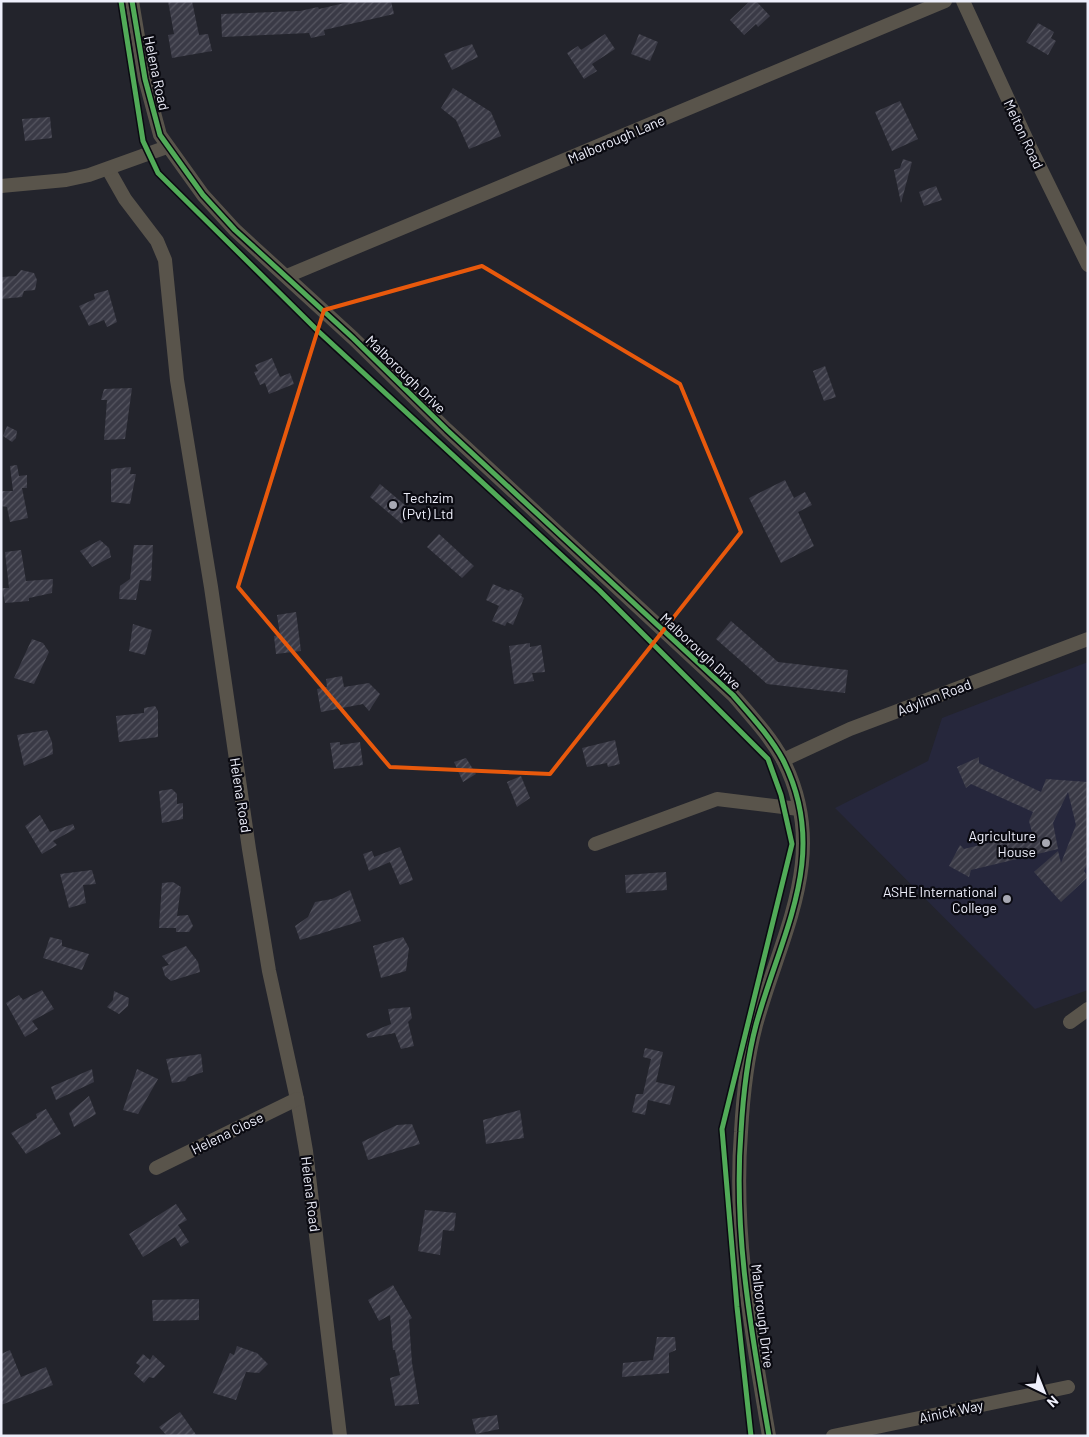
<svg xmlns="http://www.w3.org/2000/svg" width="1089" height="1437" font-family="Barlow,sans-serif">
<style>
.built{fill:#26273c}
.building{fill:url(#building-hatch)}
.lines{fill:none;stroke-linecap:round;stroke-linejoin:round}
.minor{stroke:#59544b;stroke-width:14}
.cycleway-casing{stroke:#0a0a11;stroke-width:8}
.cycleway{stroke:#51ab58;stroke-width:5}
.marked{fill:none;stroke:#e8590c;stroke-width:4;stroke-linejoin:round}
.poi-dot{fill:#a7a8b3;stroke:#0a0a11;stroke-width:2}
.labels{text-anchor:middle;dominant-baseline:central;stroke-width:4.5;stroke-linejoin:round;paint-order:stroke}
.street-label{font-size:14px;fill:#eeeffb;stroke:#0a0a11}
.poi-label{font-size:14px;fill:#eeeffb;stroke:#0a0a11;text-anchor:end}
</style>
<defs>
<pattern id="building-hatch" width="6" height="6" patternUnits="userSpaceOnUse" patternTransform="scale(1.25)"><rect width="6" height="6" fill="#3a3a46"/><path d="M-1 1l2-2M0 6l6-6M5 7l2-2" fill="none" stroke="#575762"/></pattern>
</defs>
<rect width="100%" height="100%" fill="#23242c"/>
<!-- built -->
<polygon class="built" points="1088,662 1088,990 1035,1009 835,808 928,761 942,718"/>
<!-- building -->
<g class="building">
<polygon points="168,1 192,1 199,35 208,34 212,51 172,58 168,35 174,34"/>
<polygon points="353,1 391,1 394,14 324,30 325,35 311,38 309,33 222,37 221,14 300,11 318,7 319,9"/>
<polygon points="750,1 756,1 770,16 758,27 756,24 744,35 730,20"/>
<polygon points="1038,23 1054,32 1051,38 1056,41 1048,55 1026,42"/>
<polygon points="605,34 615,49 592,64 597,71 584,79 567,53 578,46 581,50"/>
<polygon points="639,34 658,42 650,61 631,54"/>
<polygon points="472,44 478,57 452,70 444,54"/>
<polygon points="453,88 491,112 501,136 469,149 456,120 441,108"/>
<polygon points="900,101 918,139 892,151 875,112"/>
<polygon points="50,117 52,138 25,141 22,119"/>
<polygon points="903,159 912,162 901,203 894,170 900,168"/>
<polygon points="936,186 942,200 924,206 919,192"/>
<polygon points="21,270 34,273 37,280 35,290 24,291 22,297 1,299 2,277 16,276"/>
<polygon points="108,290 117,322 107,327 104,320 89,326 79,306 95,299 94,294"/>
<polygon points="272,358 280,377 290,373 294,384 269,394 265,383 260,385 254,372 258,371 255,365"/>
<polygon points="825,366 836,397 824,401 813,371"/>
<polygon points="132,388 125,439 104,440 107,400 101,400 104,389"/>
<polygon points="7,426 17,431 16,438 12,442 3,436"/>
<polygon points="17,465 19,476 27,475 27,488 22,488 28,518 10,522 7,507 1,506 1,491 13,491 10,466"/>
<polygon points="131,467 130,474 136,474 130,504 111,502 111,469"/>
<polygon points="785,480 794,498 805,492 812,505 798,512 814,546 781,563 749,498"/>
<polygon points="380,484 412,511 402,524 370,497"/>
<polygon points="439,534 474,566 462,578 427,547"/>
<polygon points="100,540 109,548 111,557 92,567 80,551"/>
<polygon points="134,545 153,545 151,581 140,580 136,600 119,599 120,586 130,579"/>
<polygon points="21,550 26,581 53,579 52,593 29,598 29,601 5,603 2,588 9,588 5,552"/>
<polygon points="493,584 509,591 510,589 522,594 521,596 524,598 513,625 507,622 505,626 492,621 499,606 486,600"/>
<polygon points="296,612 301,651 276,654 274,636 280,635 277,615"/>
<polygon points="731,621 778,662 848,670 845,693 767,684 716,639"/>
<polygon points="133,624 152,630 145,655 129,651"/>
<polygon points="32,639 43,643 49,652 34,684 14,678"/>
<polygon points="530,643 530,647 541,645 545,672 532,673 534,681 514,684 509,646"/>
<polygon points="342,676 344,687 369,683 380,694 369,711 363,704 321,712 317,689 327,687 326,679"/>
<polygon points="155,706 158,711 158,737 119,742 116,716 144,713 144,708"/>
<polygon points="47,730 52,742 53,754 24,766 17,735"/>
<polygon points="615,740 620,764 608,767 607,763 587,767 582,748"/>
<polygon points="340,742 340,745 360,742 363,765 334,769 330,743"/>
<polygon points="979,757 979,763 1041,792 1046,779 1088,782 1088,862 1084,871 1088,877 1061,902 1034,872 1058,851 1061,863 1076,825 1068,792 1053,823 1058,849 971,870 969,877 949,866 960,845 964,849 1032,832 1029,821 1033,812 971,784 966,788 957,767"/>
<polygon points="466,758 476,774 463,782 454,762"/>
<polygon points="521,776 530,798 517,807 507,782"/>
<polygon points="172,789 177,794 177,804 183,803 183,819 162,823 159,791"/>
<polygon points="40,815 50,832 73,824 75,829 53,841 57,845 42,854 25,826"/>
<polygon points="400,847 413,880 400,885 390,862 369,871 363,854 372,851 374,857"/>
<polygon points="92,870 96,884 83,885 86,903 69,908 60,874"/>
<polygon points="666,872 667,890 626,893 625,875"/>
<polygon points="173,882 181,887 177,916 188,915 193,926 189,932 176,932 176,928 159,928 162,883"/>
<polygon points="350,890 361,921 300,940 295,926 308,917 315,902 332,899"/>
<polygon points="50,937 62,940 62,946 89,954 82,970 43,958"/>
<polygon points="403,937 409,948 406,971 381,978 373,946"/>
<polygon points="186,946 198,962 200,972 171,981 165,976 162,967 169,965 162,956"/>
<polygon points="42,990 54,1009 32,1021 38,1029 25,1037 6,1003 19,995 23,1000"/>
<polygon points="114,991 129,998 128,1006 119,1014 107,1007 113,1000"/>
<polygon points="410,1007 412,1018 408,1022 414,1046 401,1049 395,1033 368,1038 366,1034 391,1024 388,1009"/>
<polygon points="645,1048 663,1052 656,1082 675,1086 670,1105 648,1100 645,1115 632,1112 636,1094 643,1094 651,1059 643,1057"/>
<polygon points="201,1054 203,1072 188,1077 185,1081 172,1083 166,1059"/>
<polygon points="92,1069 94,1082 56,1100 51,1087"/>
<polygon points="137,1069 158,1079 138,1114 123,1110"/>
<polygon points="89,1096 96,1114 74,1127 69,1113"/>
<polygon points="46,1109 61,1134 26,1154 11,1133 37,1118 36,1114"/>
<polygon points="520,1110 524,1138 486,1144 483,1120"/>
<polygon points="412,1124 420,1144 368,1160 362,1142 397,1125"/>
<polygon points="176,1204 187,1220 178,1225 189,1242 181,1247 175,1237 143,1257 129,1234"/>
<polygon points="425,1210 456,1213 454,1231 443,1230 440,1255 418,1251"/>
<polygon points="393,1285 412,1318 409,1320 412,1363 419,1404 395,1406 390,1378 400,1375 395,1350 393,1350 390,1315 379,1321 368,1300"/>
<polygon points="199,1299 199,1320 153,1321 152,1300"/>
<polygon points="657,1337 675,1337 676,1350 669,1353 669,1373 622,1377 623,1363 653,1360"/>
<polygon points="237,1346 257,1353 268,1364 259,1373 246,1372 236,1400 213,1393 230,1353 234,1355"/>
<polygon points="10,1350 21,1377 46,1367 53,1385 1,1405 1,1354"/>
<polygon points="143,1354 150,1360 153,1355 165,1366 154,1378 149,1377 144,1383 134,1374 140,1366 136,1363"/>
<polygon points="180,1412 197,1436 167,1436 159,1427"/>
<polygon points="497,1415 499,1429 476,1434 472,1419"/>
</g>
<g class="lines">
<!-- minor -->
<g class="minor">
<path d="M132,1l13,78 15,56 43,60 32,35 118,108 94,92 286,265c18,21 37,41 50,65 48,95 -2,173 -27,265 -9,34 -13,71 -15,107 -8,101 11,204 28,304"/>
<polyline points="963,1 1030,147 1088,265"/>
<polyline points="108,169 125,199 157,241 165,260 177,380 211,587 249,849 269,971 297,1099 306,1151 340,1436"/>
<polyline points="1,186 66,180 89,175 167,147"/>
<polyline points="287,276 945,1"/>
<polyline points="783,760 850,729 1088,639"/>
<polyline points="595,844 717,799 799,809"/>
<polyline points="1070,1022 1088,1009"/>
<polyline points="156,1168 297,1099"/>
<polyline points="833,1436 1068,1387"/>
</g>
<!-- cycleway casing -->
<g class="cycleway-casing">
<g id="cycleway">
<polyline points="121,1 143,141 158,173 318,331 599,590 768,759 781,795 792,844 722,1129 737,1307 751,1436"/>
<path d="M132,1l13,78 15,56 43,60 32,35 118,108 94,92 286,265c18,21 37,41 50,65 48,95 -2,173 -27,265 -9,34 -13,71 -15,107 -8,101 11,204 28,304"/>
</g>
</g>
<!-- cycleway -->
<use href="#cycleway" class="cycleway"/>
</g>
<!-- marked area -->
<path class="marked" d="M482,266l198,118 61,148 -191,242 -160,-7 -152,-180 86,-277z"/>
<!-- markers -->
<g class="poi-dot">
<circle cx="393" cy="505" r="5"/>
<circle cx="1046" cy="843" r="5"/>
<circle cx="1007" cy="899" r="5"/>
</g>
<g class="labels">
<!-- street labels -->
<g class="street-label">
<text transform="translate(157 73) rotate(78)">Helena Road</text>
<text transform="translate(1024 134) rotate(65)">Melton Road</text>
<text transform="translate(616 139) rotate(-23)">Malborough Lane</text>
<text transform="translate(406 374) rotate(44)">Malborough Drive</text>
<text transform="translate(701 651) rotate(43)">Malborough Drive</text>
<text transform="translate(934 697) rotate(-21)">Adylinn Road</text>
<text transform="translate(241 795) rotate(81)">Helena Road</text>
<text transform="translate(227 1133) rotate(-26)">Helena Close</text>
<text transform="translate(311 1194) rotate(83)">Helena Road</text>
<text transform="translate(763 1316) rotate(83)">Malborough Drive</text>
<text transform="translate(951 1411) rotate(-12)">Ainick Way</text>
</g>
<!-- poi labels -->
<g class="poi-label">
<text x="403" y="497" text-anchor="start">Techzim<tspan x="403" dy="16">(Pvt) Ltd</tspan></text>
<text x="1036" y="835">Agriculture<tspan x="1036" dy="16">House</tspan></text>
<text x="997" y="891">ASHE International<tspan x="997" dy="16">College</tspan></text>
</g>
</g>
<!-- border -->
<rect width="1089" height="1437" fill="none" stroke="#eeeffb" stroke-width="5"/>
<!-- north arrow -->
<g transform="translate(1044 1392) rotate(137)" stroke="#0a0a11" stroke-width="4" paint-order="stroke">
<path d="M0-4L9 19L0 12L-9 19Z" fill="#eeeffb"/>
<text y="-8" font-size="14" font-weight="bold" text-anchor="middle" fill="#eeeffb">N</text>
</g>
</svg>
